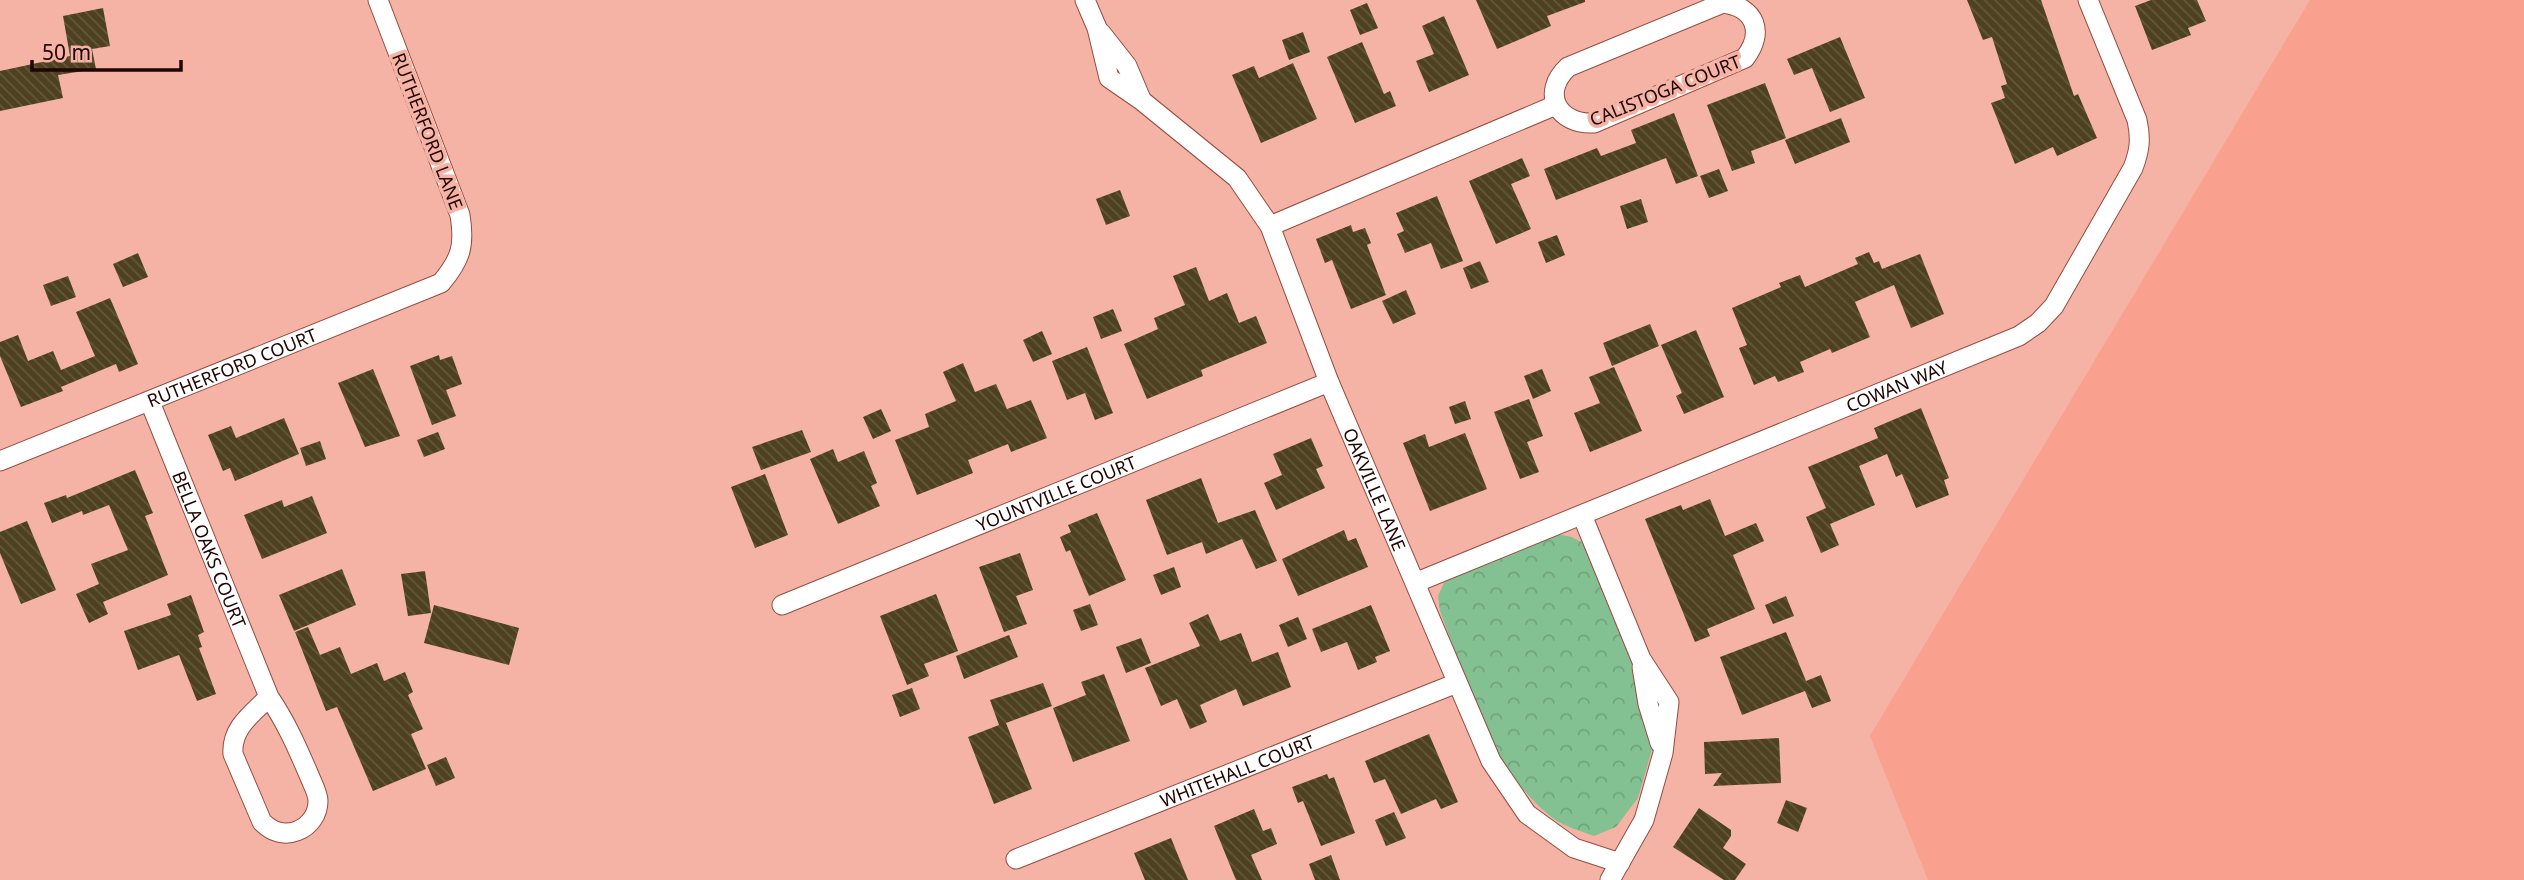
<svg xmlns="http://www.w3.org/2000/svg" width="2524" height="880" font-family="'Noto Sans',sans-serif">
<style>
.built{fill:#f9a08f}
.park{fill:url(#park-crowns)}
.building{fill:url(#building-back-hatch)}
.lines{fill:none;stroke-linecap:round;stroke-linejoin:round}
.minor-casing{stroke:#964d41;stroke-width:21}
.minor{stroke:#fff;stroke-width:19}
.labels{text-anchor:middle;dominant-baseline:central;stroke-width:7;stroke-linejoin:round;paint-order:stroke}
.street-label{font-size:18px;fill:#200502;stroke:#f5b3a6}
</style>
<defs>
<pattern id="park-crowns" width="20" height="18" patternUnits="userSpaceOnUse" patternTransform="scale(1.75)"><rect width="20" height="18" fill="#84c192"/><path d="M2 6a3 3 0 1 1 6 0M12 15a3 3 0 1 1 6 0" fill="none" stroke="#72a47c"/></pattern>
<pattern id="building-back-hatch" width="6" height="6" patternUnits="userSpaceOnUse" patternTransform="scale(1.75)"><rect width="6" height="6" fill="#4d411f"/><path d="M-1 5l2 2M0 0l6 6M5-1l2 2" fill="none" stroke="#63583d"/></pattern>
</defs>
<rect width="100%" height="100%" fill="#f5b3a6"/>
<!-- built -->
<polygon class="built" points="2310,0 2524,0 2524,880 1928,880 1870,736"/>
<!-- park -->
<path class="park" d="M1551,533l21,4 15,8 46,118 20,83 -15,52 -22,29 -22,9c-13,-5 -29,-9 -40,-17 -63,-47 -87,-137 -114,-208l-2,-15 9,-20z"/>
<!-- building -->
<g class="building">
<polygon points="1476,0 1585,0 1585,2 1547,16 1551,26 1497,49"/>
<polygon points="1967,0 2041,0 2074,96 2078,94 2097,138 2057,156 2053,147 2015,164 1991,103 2005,98 2001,86 2007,84 1992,37 1983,40"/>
<polygon points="2151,0 2197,0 2206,21 2188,28 2191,35 2152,50 2135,6"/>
<polygon points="1367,3 1378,28 1360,35 1350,10"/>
<polygon points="103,8 110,46 92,49 96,69 58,75 63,98 0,111 0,71 70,56 63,16"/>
<polygon points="1444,16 1469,75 1429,92 1416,61 1434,54 1422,26"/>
<polygon points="1303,32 1310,52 1289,60 1282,40"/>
<polygon points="1840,37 1865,98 1830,112 1812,68 1794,75 1787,59"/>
<polygon points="1362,42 1384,94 1390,91 1396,106 1355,123 1327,57"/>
<polygon points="1293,63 1317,119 1261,143 1232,75 1254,66 1259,78"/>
<polygon points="1765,83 1786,138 1751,151 1755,163 1732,171 1707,105"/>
<polygon points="1674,113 1698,176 1676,184 1666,158 1556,200 1544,169 1597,148 1601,156 1636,143 1631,130"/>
<polygon points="1841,118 1850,142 1795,164 1785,140"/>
<polygon points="1522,158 1530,176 1511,184 1531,229 1496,244 1469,181"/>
<polygon points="1719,169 1728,191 1709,198 1700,176"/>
<polygon points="1120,190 1130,216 1106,225 1096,199"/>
<polygon points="1437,196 1463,261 1441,269 1431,243 1405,253 1397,234 1404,231 1396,213"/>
<polygon points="1641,199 1648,222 1627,229 1620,206"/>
<polygon points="1351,225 1353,232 1365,228 1371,243 1367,245 1386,295 1351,309 1332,260 1325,263 1316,239"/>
<polygon points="1557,235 1565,255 1546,263 1538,242"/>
<polygon points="1869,252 1874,263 1879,261 1882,269 1920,254 1944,314 1911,328 1894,285 1855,302 1870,337 1832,353 1830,349 1800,362 1804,372 1778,382 1775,376 1754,385 1739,348 1747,345 1732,308 1781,287 1779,283 1800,275 1805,287 1858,264 1855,258"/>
<polygon points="138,253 148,277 123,287 113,264"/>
<polygon points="1480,261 1489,282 1471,289 1463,268"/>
<polygon points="1196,267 1209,301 1227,293 1239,323 1256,316 1267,343 1201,370 1203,376 1147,399 1124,344 1158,329 1154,318 1185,305 1173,276"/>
<polygon points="68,276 76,297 51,306 43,285"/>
<polygon points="1406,290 1416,314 1393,324 1382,301"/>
<polygon points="110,298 138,364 119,372 116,364 61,387 63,391 21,407 0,356 0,342 18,335 28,361 53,351 61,370 95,356 76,312"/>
<polygon points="1113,309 1122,331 1101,339 1093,317"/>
<polygon points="1650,324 1659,346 1612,366 1603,343"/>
<polygon points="1696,330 1724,397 1684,414 1676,396 1682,393 1661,345"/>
<polygon points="1042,331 1052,354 1033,362 1023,340"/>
<polygon points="1087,347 1113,413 1095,420 1085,393 1067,400 1052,361"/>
<polygon points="439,355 440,360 452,356 462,384 446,390 456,416 432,425 410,366"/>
<polygon points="963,363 975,392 996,384 1007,409 1031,400 1047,438 1011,452 1008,444 968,460 973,473 917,495 895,440 929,427 925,414 956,401 943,372"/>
<polygon points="1614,367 1642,431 1590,452 1574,413 1600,403 1589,377"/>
<polygon points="373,369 400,436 365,447 338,383"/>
<polygon points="1542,369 1551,391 1533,399 1524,376"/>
<polygon points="1529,399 1543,436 1527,442 1539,472 1520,479 1494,412"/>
<polygon points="1465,401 1471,419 1455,424 1449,407"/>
<polygon points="1921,408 1949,478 1944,480 1949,495 1916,508 1902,474 1896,477 1887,454 1859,466 1875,505 1830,524 1839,545 1821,553 1806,517 1826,508 1808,467 1878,438 1874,428"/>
<polygon points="881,409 891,431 873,439 863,417"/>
<polygon points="284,418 299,454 235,481 230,468 223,471 208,435 231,426 236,438"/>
<polygon points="802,430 811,452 761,470 752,447"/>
<polygon points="438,432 445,449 424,457 417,440"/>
<polygon points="1465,433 1487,489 1430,511 1403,443 1425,434 1429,447"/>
<polygon points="1311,438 1323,466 1316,469 1325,488 1276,510 1264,483 1282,475 1273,454"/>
<polygon points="320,441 326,459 306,466 300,448"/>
<polygon points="833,449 838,462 864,451 877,483 871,486 880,506 838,524 810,459"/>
<polygon points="135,470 153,513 145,516 168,575 103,602 108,614 89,623 76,594 99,584 91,564 128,550 109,505 83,515 82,511 52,523 44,503 66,495 67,498"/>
<polygon points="765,474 788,535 755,548 731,487"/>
<polygon points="1201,478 1218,523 1255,510 1277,561 1256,569 1242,539 1206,554 1202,542 1167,555 1146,500"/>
<polygon points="312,496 327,533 262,559 244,515 282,500 284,507"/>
<polygon points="1710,499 1725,536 1756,523 1764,541 1733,555 1755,609 1707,629 1710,636 1695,642 1645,519 1681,505 1683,510"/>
<polygon points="1097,513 1126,580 1089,596 1070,550 1066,552 1060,537 1071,532 1068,525"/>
<polygon points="27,521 56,590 21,604 0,553 0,532"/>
<polygon points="1344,530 1348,541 1356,538 1368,567 1298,596 1282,559"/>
<polygon points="1020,553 1033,590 1016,596 1027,624 1004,632 979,567"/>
<polygon points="1174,567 1181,587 1161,595 1153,575"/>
<polygon points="342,569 356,605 294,631 279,595"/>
<polygon points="425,571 431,613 408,616 401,574"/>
<polygon points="936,594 958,651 924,664 929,676 907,685 880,616"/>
<polygon points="191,595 204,632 198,635 202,647 199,648 216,694 197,701 179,655 138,670 124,631 171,615 167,604"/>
<polygon points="1786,596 1794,616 1773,624 1765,605"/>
<polygon points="1090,604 1098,625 1081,631 1073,610"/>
<polygon points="434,605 519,628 509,665 424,643"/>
<polygon points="1371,605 1390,651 1375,657 1377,662 1358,670 1347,642 1321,652 1312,629"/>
<polygon points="1208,614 1220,641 1241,633 1252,662 1278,652 1291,687 1243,706 1236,689 1200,705 1207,722 1190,729 1177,699 1161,706 1145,668 1200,646 1189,623"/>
<polygon points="1298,617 1307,639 1288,647 1279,625"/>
<polygon points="308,627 320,655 340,647 351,674 377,663 384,681 405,672 413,692 408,695 423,729 411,734 426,769 373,791 337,707 326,711 295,632"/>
<polygon points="1786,632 1806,681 1821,675 1831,701 1812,708 1805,691 1742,715 1720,657"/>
<polygon points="1009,635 1018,657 964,679 956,656"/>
<polygon points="1141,638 1151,663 1126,673 1116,647"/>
<polygon points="1104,674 1130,741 1073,762 1053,708 1086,695 1081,682"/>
<polygon points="1043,683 1052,706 1006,723 1032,789 994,804 968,737 999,725 990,700"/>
<polygon points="912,688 920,709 900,717 892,695"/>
<polygon points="1429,734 1458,802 1441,809 1436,799 1401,814 1385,779 1374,783 1365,761"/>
<polygon points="1779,738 1781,783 1713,786 1722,773 1705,774 1704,742"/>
<polygon points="446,757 455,778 436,786 427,765"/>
<polygon points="1327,774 1329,779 1334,777 1355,833 1321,846 1303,801 1298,803 1292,787"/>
<polygon points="1786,800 1807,808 1798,832 1777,823"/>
<polygon points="1699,808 1731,830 1731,836 1723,848 1746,864 1735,880 1724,880 1673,847"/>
<polygon points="1254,809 1263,831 1271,828 1277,844 1251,855 1262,880 1236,880 1214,826"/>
<polygon points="1394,812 1406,838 1386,846 1375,820"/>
<polygon points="1171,838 1188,880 1145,880 1134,853"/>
<polygon points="1331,855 1340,880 1315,880 1309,864"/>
</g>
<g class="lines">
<!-- minor casing -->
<g class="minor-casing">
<g id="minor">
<path id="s1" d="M1085,0l12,28 12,50 32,22 96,78 33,48 59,156 162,379 36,53 47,34 46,15"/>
<path d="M1723,3c32,4 42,29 22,55l-151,65c-36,2 -54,-30 -26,-56z"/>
<polyline points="1101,33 1127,66 1141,99"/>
<polyline points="1270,226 1556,105"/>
<path id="s2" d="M150,402l119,295c17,25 28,50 40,78 3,8 9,18 9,26 0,13 -8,25 -21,30 -13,5 -25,1 -35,-9l-29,-68c-2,-26 19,-40 36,-57"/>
<path id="s3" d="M0,461l441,-178c20,-24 24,-37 19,-68l-82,-215"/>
<polyline points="1582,515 1641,659 1669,702 1663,753 1644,820 1610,880"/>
<path id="s4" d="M1417,582l602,-246 19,-13 16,-17 79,-138c7,-18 8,-30 4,-48l-49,-120"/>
<path id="s5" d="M782,605l547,-223"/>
<polyline points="1642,667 1648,704 1660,743"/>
<path id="s6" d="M1016,859l441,-176"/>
</g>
</g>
<!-- minor -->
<use href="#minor" class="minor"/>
</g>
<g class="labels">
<!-- street labels -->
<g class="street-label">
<text transform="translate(1665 90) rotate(-22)">CALISTOGA COURT</text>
<text transform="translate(428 131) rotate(69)">RUTHERFORD LANE</text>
<text stroke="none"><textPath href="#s3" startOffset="250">RUTHERFORD COURT</textPath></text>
<text stroke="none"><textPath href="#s4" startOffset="518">COWAN WAY</textPath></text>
<text stroke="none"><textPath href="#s1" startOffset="586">OAKVILLE LANE</textPath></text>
<text stroke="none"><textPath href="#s5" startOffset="296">YOUNTVILLE COURT</textPath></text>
<text stroke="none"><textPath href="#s2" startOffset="159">BELLA OAKS COURT</textPath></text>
<text stroke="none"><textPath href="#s6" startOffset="238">WHITEHALL COURT</textPath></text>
</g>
</g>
<!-- scale -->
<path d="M32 60v10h149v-10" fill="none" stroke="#200502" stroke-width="3.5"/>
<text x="42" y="60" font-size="21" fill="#200502" stroke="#f5b3a6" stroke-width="5" paint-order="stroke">50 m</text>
</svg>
